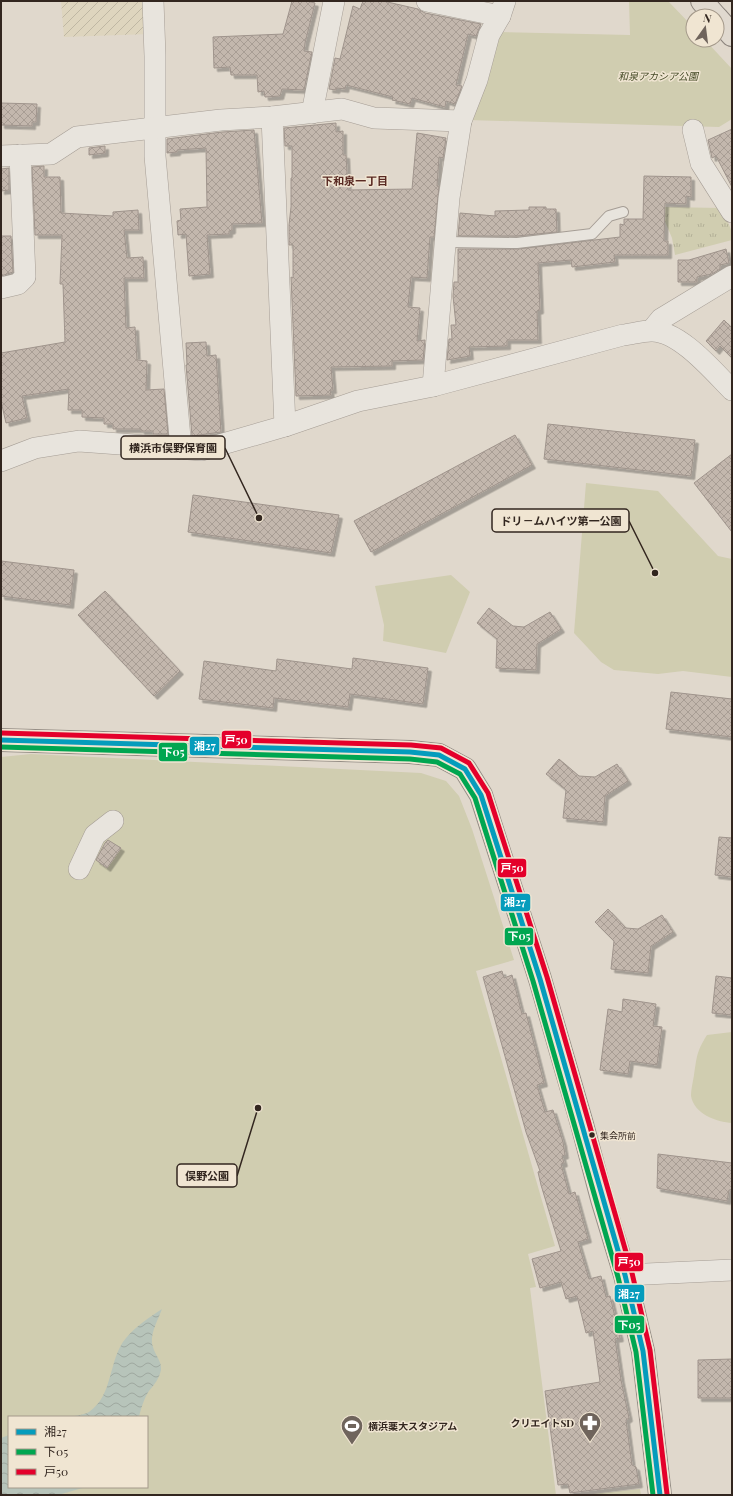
<svg xmlns="http://www.w3.org/2000/svg" width="733" height="1496" font-family="'Playfair Display','Noto Sans JP',serif">
<style>
.farmland{fill:url(#farmland-furrows)}
.grass{fill:url(#grass-tufts)}
.green{fill:#d0cdb0;fill-rule:evenodd}
.water{fill:url(#water-waves)}
.building{fill:url(#building-cross-hatch);stroke:#9f948c;filter:url(#shadow)}
.lines{fill:none;stroke-linecap:round;stroke-linejoin:round}
.lane-casing{stroke:#a59d95;stroke-width:12}
.street-casing{stroke:#a59d95;stroke-width:22}
.secondary-casing{stroke:#958d85;stroke-width:24}
.primary-casing{stroke:#8a837c;stroke-width:24}
.lane{stroke:#e8e4dd;stroke-width:10}
.street{stroke:#e8e4dd;stroke-width:21}
.secondary{stroke:#e8e4dd;stroke-width:22}
.primary{stroke:#e0d9cf;stroke-width:22}
.bus-1-casing{stroke:#f0e5d2;stroke-width:8}
.bus-2-casing{stroke:#f0e5d2;stroke-width:8}
.bus-3-casing{stroke:#f0e5d2;stroke-width:8}
.bus-1{stroke:#059cbc;stroke-width:5}
.bus-2{stroke:#00a651;stroke-width:5}
.bus-3{stroke:#e4002b;stroke-width:5}
.bus-dot{fill:#32261f;stroke:#f0e5d2;stroke-width:1.5}
.labels{text-anchor:middle;dominant-baseline:central;stroke-width:3;stroke-linejoin:round;paint-order:stroke}
.bus-label{font-size:9px;fill:#32261f;stroke:#f0e5d2;text-anchor:start}
.park-label{font-size:10px;font-style:italic;fill:#464c28;stroke:#f0e5d2}
.poi-label{font-size:10px;font-weight:bold;fill:#32261f;stroke:#f0e5d2;text-anchor:end}
.neighbourhood-label{font-size:11px;font-weight:bold;fill:#592a23;stroke:#f0e5d2}
.leader{fill:none;stroke:#32261f;stroke-width:1.5}
.callout-dot{fill:#32261f;stroke:#f0e5d2;stroke-width:1.5}
.callout{fill:#f0e5d2;stroke:#32261f;stroke-width:1.5}
.callout-label{font-size:11px;text-anchor:middle;font-weight:bold;fill:#32261f}
.line-badge{stroke:#f0e5d2;stroke-width:1.5}
.badge-label{font-size:11px;text-anchor:middle;font-weight:bold;fill:#fff}
</style>
<defs>
<pattern id="farmland-furrows" width="10" height="10" patternUnits="userSpaceOnUse"><rect width="10" height="10" fill="#ded5be"/><path d="M-1 1l2-2M0 10L10 0M9 11l2-2" fill="none" stroke="#bfb7a3"/></pattern>
<pattern id="grass-tufts" width="24" height="20" patternUnits="userSpaceOnUse"><rect width="24" height="20" fill="#d0cdb0"/><path d="M3 7l-1-3M5 7V3M7 7l1-3M15 17l-1-3M17 17v-4M19 17l1-3" fill="none" stroke="#b3b097"/></pattern>
<pattern id="water-waves" width="16" height="10" patternUnits="userSpaceOnUse"><rect width="16" height="10" fill="#b7c4ba"/><path d="M0 5q4-4 8 0t8 0" fill="none" stroke="#9ea89f"/></pattern>
<pattern id="building-cross-hatch" width="8" height="8" patternUnits="userSpaceOnUse"><rect width="8" height="8" fill="#c3b7ad"/><path d="M0 0l8 8M0 8l8-8" fill="none" stroke="#a89d94"/></pattern>
<filter id="shadow"><feDropShadow dx="3.5" dy="3.5" stdDeviation="0" flood-color="#0004"/></filter>
</defs>
<rect width="100%" height="100%" fill="#e0d8cc"/>
<!-- farmland -->
<polygon class="farmland" points="61,1 149,1 150,34 64,37"/>
<!-- grass -->
<polygon class="grass" points="664,207 722,208 732,232 732,240 675,255 672,238 664,219"/>
<!-- green -->
<g class="green">
<polygon points="629,1 668,1 693,27 693,40 705,40 732,69 732,119 719,127 468,120 499,32 630,35"/>
<polygon points="586,483 658,491 718,556 732,559 732,677 683,671 658,674 614,670 601,662 574,633"/>
<polygon points="451,575 470,592 446,653 383,641 384,625 375,586"/>
<path d="M31,754l390,19 25,8 13,15 13,33 42,131 -38,11 79,275 -27,8 8,33 -6,1 26,207h-555v-738zM9,1417h138v70h-138z"/>
<path d="M732,1032v91c-15,-1 -38,-9 -41,-27 0,-6 2,-15 3,-21 3,-20 3,-24 13,-40z"/>
<polygon points="640,1489 641,1495 583,1495"/>
</g>
<!-- water -->
<g class="water">
<path d="M162,1309c-4,11 -13,26 -9,38 2,8 9,14 8,23 -2,9 -7,15 -12,21 -5,7 -8,18 -10,26h-68c6,-2 13,-2 18,-5 25,-17 19,-53 37,-74 10,-12 24,-21 36,-29z"/>
<polygon points="9,1435 9,1487 86,1487 58,1495 1,1495 1,1438"/>
</g>
<!-- building -->
<g class="building">
<polygon points="292,1 307,1 315,3 305,43 304,51 312,52 304,90 282,89 280,96 265,97 264,91 258,92 257,75 231,75 230,67 214,68 213,37 283,34"/>
<polygon points="363,1 383,1 418,9 425,13 481,24 476,36 468,34 456,85 462,86 455,104 446,101 445,107 412,98 410,104 392,100 393,97 346,85 345,89 337,88 336,90 329,89 335,58 340,59 353,6 360,9"/>
<polygon points="1,103 37,104 36,122 32,122 32,126 1,125"/>
<polygon points="336,123 336,132 343,131 343,155 346,155 348,190 412,189 417,133 446,138 443,158 439,157 437,186 439,186 434,237 430,237 427,278 411,277 408,307 420,308 417,341 425,340 423,360 392,361 392,366 331,367 333,390 330,390 331,395 296,396 291,277 293,278 293,245 289,245 289,225 291,207 291,178 292,178 292,146 285,146 284,128"/>
<polygon points="732,129 732,187 716,156 712,158 708,140"/>
<polygon points="254,130 262,223 232,224 232,230 229,231 229,234 207,235 210,274 189,276 186,234 178,235 177,221 181,220 180,209 207,207 206,148 177,150 177,152 167,153 167,139 222,132"/>
<polygon points="105,146 105,153 89,155 89,148"/>
<polygon points="44,166 44,177 60,177 61,213 113,216 113,212 138,210 139,230 124,230 127,258 143,257 144,278 124,278 126,328 135,327 137,360 147,361 146,390 164,389 168,434 153,434 153,431 141,431 141,429 113,429 113,424 104,424 104,418 82,417 82,410 68,410 69,389 22,396 27,418 6,423 1,401 1,353 65,342 63,284 60,284 62,235 35,235 32,167"/>
<polygon points="9,168 9,190 1,191 1,169"/>
<polygon points="644,176 691,177 691,197 686,196 686,204 665,203 664,241 668,241 668,255 614,255 615,262 572,267 571,260 538,263 540,310 537,311 538,340 507,340 507,346 469,347 470,356 447,360 449,339 452,339 451,325 456,325 453,296 454,282 458,282 458,249 518,249 620,237 620,224 624,225 624,219 643,219"/>
<polygon points="529,207 546,207 546,209 556,209 557,232 517,236 458,236 460,213 495,216 495,211 529,210"/>
<polygon points="1,236 11,236 13,272 1,276"/>
<polygon points="726,249 729,263 720,265 720,269 712,274 697,277 697,282 678,282 678,260 689,260"/>
<polygon points="724,320 732,328 732,358 720,346 716,351 706,341"/>
<polygon points="206,342 207,356 216,355 221,432 192,436 186,365 187,365 186,343"/>
<polygon points="548,424 695,440 691,476 544,459"/>
<polygon points="515,435 532,465 371,552 354,521"/>
<polygon points="732,454 732,532 694,483"/>
<polygon points="193,495 339,515 331,553 188,532"/>
<polygon points="1,561 74,570 70,605 1,596"/>
<polygon points="105,591 180,671 154,696 78,615"/>
<polygon points="489,608 513,626 524,627 550,612 561,629 537,644 536,670 496,668 497,639 477,623"/>
<polygon points="353,658 428,668 423,704 350,694 348,707 274,698 273,708 199,699 204,661 276,671 277,659 352,669"/>
<polygon points="671,692 732,699 732,737 666,729"/>
<polygon points="559,759 579,776 595,777 617,764 628,781 605,796 603,822 563,818 566,790 546,774"/>
<polygon points="719,837 732,838 732,877 715,875"/>
<polygon points="108,840 121,848 107,868 96,860 105,843"/>
<polygon points="608,909 626,928 638,929 662,915 673,932 651,946 648,973 611,969 614,941 595,922"/>
<polygon points="502,971 504,978 512,975 522,1014 526,1013 544,1083 537,1085 545,1112 553,1110 563,1142 565,1155 562,1156 564,1163 561,1164 569,1194 575,1192 588,1239 578,1242 589,1279 601,1276 606,1297 610,1296 620,1338 615,1339 621,1380 629,1418 626,1420 632,1465 636,1467 639,1484 570,1493 568,1484 558,1485 545,1391 600,1382 593,1331 586,1333 577,1296 566,1299 561,1282 540,1288 532,1259 561,1251 541,1185 538,1172 540,1171 526,1132 483,977"/>
<polygon points="716,976 732,978 732,1015 712,1013"/>
<polygon points="623,999 656,1004 653,1026 662,1027 657,1065 630,1061 628,1074 600,1070 608,1009 622,1012"/>
<polygon points="658,1154 732,1163 732,1190 729,1190 727,1201 657,1188"/>
<polygon points="732,1359 732,1398 698,1398 698,1360"/>
</g>
<g class="lines">
<!-- lane casing -->
<g class="lane-casing">
<polyline id="lane" points="445,242 517,243 592,234 609,216 623,212"/>
</g>
<!-- street casing -->
<g class="street-casing">
<g id="street">
<polyline points="153,1 155,56 155,156 181,449"/>
<polyline points="427,1 500,16"/>
<polyline points="312,113 334,1"/>
<polyline points="272,117 285,426"/>
<polyline points="693,130 701,163 732,212"/>
<polyline points="1,156 51,154 77,137 221,120 272,117 342,109 374,118 461,121"/>
<polyline points="1,288 18,284 25,277 20,155"/>
<polyline points="652,330 661,319 732,276"/>
<polyline points="433,386 449,198 461,121 477,80 489,35 500,16 505,1"/>
<path d="M1,461l34,-13 44,-7 123,9 83,-24 73,-25 75,-15 190,-51c9,-1 19,-4 28,-4 28,-1 62,40 81,59"/>
<polyline points="79,869 95,835 113,821"/>
<polyline points="625,1275 732,1270"/>
</g>
</g>
<!-- secondary casing -->
<g class="secondary-casing">
<polyline id="secondary" points="1,740 410,752 439,755 465,769 481,795 540,979 582,1124 602,1199 625,1275 643,1351 660,1495"/>
</g>
<!-- primary casing -->
<g class="primary-casing">
<g id="primary">
<polyline points="702,1 715,16"/>
<polyline points="717,18 732,35"/>
</g>
</g>
<!-- lane -->
<use href="#lane" class="lane"/>
<!-- street -->
<use href="#street" class="street"/>
<!-- secondary -->
<use href="#secondary" class="secondary"/>
<!-- primary -->
<use href="#primary" class="primary"/>
<!-- bus-1 casing -->
<g class="bus-1-casing">
<polyline id="bus-1" points="1,740 410,752 439,755 465,769 481,795 540,979 625,1275 643,1351 660,1495"/>
</g>
<!-- bus-2 casing -->
<g class="bus-2-casing">
<polyline id="bus-2" points="1,747 410,759 437,762 460,774 475,798 533,981 618,1277 636,1352 653,1495"/>
</g>
<!-- bus-3 casing -->
<g class="bus-3-casing">
<polyline id="bus-3" points="1,733 411,745 441,748 469,763 488,793 547,977 632,1273 650,1350 667,1494"/>
</g>
<!-- bus-1 -->
<use href="#bus-1" class="bus-1"/>
<!-- bus-2 -->
<use href="#bus-2" class="bus-2"/>
<!-- bus-3 -->
<use href="#bus-3" class="bus-3"/>
</g>
<!-- icons -->
<defs>
<g id="pharmacy-pin" transform="scale(1.15)"><path d="M0 17L-7.5 6A9.5 9.5 0 1 1 7.5 6Z" fill="#6f645c" stroke="#f0e5d2"/><path d="M-2-6h4v4h4v4h-4v4h-4v-4h-4v-4h4Z" fill="#fff"/></g>
<g id="stadium-pin" transform="scale(1.15)"><path d="M0 17L-7.5 6A9.5 9.5 0 1 1 7.5 6Z" fill="#6f645c" stroke="#f0e5d2"/><path d="M0-5a6.5 5 0 1 0 0 10a6.5 5 0 1 0 0-10ZM-3.5-1.8h7v3.6h-7Z" fill="#fff"/></g>
</defs>
<g fill-rule="evenodd">
<use href="#pharmacy-pin" x="590" y="1423"/>
<use href="#stadium-pin" x="352" y="1426"/>
</g>
<!-- markers -->
<circle class="bus-dot" cx="592" cy="1135" r="3.5"/>
<g class="labels">
<!-- bus labels -->
<g class="bus-label">
<text x="600" y="1135">集会所前</text>
</g>
<!-- park labels -->
<g class="park-label">
<text x="658" y="76">和泉アカシア公園</text>
</g>
<!-- poi labels -->
<g class="poi-label">
<text x="574" y="1423">クリエイトSD</text>
<text x="368" y="1426" text-anchor="start">横浜薬大スタジアム</text>
</g>
<!-- neighbourhood labels -->
<g class="neighbourhood-label">
<text x="355" y="180">下和泉一丁目</text>
</g>
</g>
<!-- callouts -->
<path class="leader" d="M259 518L225 448M655 573L629 521M258 1108L237 1176"/>
<g class="callout-dot">
<circle cx="259" cy="518" r="4"/>
<circle cx="655" cy="573" r="4"/>
<circle cx="258" cy="1108" r="4"/>
</g>
<g class="callout">
<rect x="121" y="436" width="104" height="23" rx="4"/>
<rect x="492" y="509" width="137" height="23" rx="4"/>
<rect x="177" y="1164" width="60" height="23" rx="4"/>
</g>
<g class="callout-label">
<text x="173" y="452">横浜市俣野保育園</text>
<text x="561" y="525">ドリ－ムハイツ第一公園</text>
<text x="207" y="1180">俣野公園</text>
</g>
<g class="line-badge">
<rect x="221" y="730" width="31" height="19" rx="4" fill="#e4002b"/>
<rect x="189" y="736" width="31" height="20" rx="4" fill="#059cbc"/>
<rect x="158" y="742" width="30" height="20" rx="4" fill="#00a651"/>
<rect x="497" y="858" width="30" height="20" rx="4" fill="#e4002b"/>
<rect x="500" y="893" width="31" height="19" rx="4" fill="#059cbc"/>
<rect x="504" y="927" width="30" height="19" rx="4" fill="#00a651"/>
<rect x="614" y="1252" width="30" height="20" rx="4" fill="#e4002b"/>
<rect x="614" y="1284" width="31" height="19" rx="4" fill="#059cbc"/>
<rect x="614" y="1315" width="31" height="19" rx="4" fill="#00a651"/>
</g>
<g class="badge-label">
<text x="236" y="744">戸50</text>
<text x="205" y="750">湘27</text>
<text x="173" y="756">下05</text>
<text x="512" y="872">戸50</text>
<text x="515" y="906">湘27</text>
<text x="519" y="940">下05</text>
<text x="629" y="1266">戸50</text>
<text x="629" y="1298">湘27</text>
<text x="629" y="1329">下05</text>
</g>
<!-- border -->
<rect width="733" height="1496" fill="none" stroke="#32261f" stroke-width="4"/>
<!-- legend -->
<rect x="8" y="1416" width="140" height="72" fill="#f0e5d2" stroke="#a4998a"/>
<rect x="16" y="1429" width="20" height="6" fill="#059cbc" stroke="#a4998a"/>
<text x="44" y="1436" font-size="12" fill="#32261f">湘27</text>
<rect x="16" y="1449" width="20" height="6" fill="#00a651" stroke="#a4998a"/>
<text x="44" y="1456" font-size="12" fill="#32261f">下05</text>
<rect x="16" y="1469" width="20" height="6" fill="#e4002b" stroke="#a4998a"/>
<text x="44" y="1476" font-size="12" fill="#32261f">戸50</text>
<!-- north arrow -->
<g transform="translate(705 28) rotate(14)"><circle r="19" fill="#f0e5d2" stroke="#a4998a"/>
<path d="M0-3L7 15L0 10L-7 15Z" fill="#6f645c"/>
<text y="-6" font-size="11" font-weight="bold" text-anchor="middle" fill="#32261f">N</text>
</g>
</svg>
